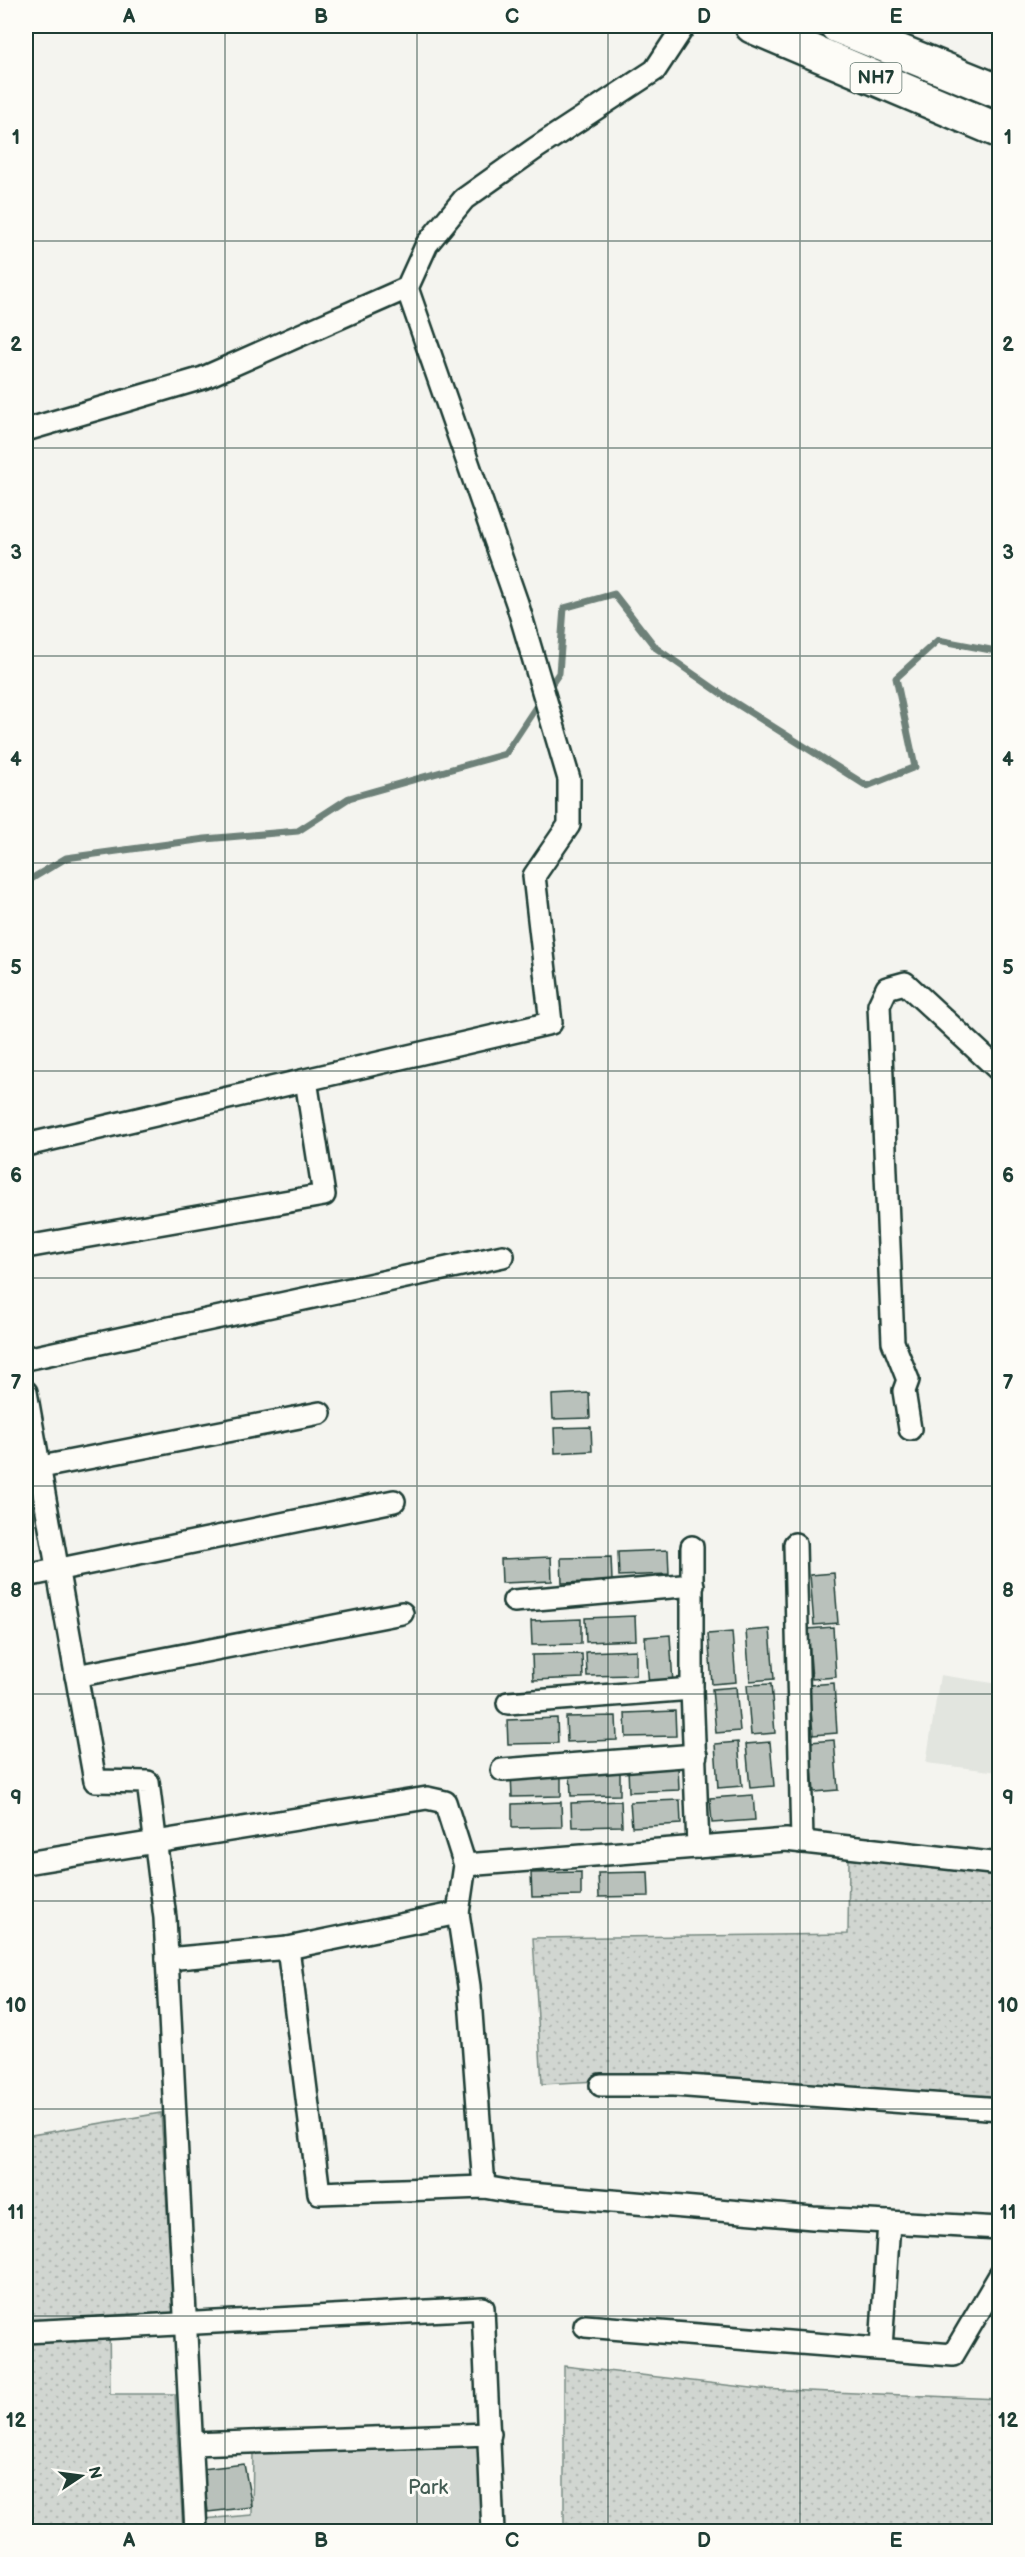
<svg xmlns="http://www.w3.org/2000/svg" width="1025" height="2557" font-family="'Balsamiq Sans',sans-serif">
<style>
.built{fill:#e2e5df}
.grass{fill:url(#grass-dots);stroke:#788a82;stroke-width:1.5}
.park{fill:#d1d6d1;stroke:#788a82;stroke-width:1.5}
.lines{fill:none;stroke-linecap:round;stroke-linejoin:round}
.stream{stroke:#6e8179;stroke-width:7}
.building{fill:#b9c1bb;stroke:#1f3d34;stroke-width:1.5}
.street-casing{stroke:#1f3d34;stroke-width:26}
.primary-casing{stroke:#1f3d34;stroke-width:38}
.street{stroke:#fdfcf7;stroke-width:21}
.primary{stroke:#fdfcf7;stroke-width:33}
.grid{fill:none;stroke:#1f3d34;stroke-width:1.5;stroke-opacity:0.55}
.labels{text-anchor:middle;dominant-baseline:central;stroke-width:6;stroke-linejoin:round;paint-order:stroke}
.shield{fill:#fdfcf7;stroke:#62766e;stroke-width:1.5}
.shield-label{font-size:18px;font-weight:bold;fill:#1f3d34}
.park-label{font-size:20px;fill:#435c53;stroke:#fdfcf7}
.neatline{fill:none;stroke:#1f3d34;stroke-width:2}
.grid-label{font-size:20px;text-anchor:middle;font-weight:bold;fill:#1f3d34}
</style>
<defs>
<pattern id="grass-dots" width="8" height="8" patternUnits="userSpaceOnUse" patternTransform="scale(1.5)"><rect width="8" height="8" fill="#d1d6d1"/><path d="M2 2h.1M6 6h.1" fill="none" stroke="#b3b9b4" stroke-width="1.8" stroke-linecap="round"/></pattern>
</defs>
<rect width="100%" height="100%" fill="#f4f4ef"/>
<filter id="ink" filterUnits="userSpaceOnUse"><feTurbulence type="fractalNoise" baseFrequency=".0167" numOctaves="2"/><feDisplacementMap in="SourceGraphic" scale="12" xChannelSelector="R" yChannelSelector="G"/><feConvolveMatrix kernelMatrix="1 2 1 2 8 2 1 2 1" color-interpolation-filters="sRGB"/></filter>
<g filter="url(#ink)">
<!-- built -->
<polygon class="built" points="940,1675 999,1684 999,1772 926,1763"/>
<!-- grass -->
<g class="grass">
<polygon points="849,1857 999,1869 999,2096 917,2093 709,2075 542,2084 533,1938 848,1934"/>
<polygon points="161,2113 174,2319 109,2323 110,2394 175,2394 183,2531 26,2532 26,2136"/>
<polygon points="564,2366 760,2389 999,2399 999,2531 564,2531"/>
</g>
<!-- park -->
<polygon class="park" points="479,2442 481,2531 204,2532 203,2519 252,2515 253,2452"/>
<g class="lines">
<!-- stream -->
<g class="stream">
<polyline points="548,689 559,673 564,608 614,594 656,648 729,699 867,786 915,767 896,678 938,640 996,651 1000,697"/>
<polyline points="26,882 66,858 205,839 298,831 349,798 505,754 540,701"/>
</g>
</g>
<!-- building -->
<g class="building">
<polygon points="589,1393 590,1418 553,1419 552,1395"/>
<polygon points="591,1427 592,1451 555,1453 554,1428"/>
<polygon points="668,1550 669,1574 619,1576 618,1552"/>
<polygon points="551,1557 552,1581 502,1583 501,1559"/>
<polygon points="611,1557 612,1581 562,1583 561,1558"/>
<polygon points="834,1573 838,1623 814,1625 810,1575"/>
<polygon points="635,1616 636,1640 586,1642 585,1618"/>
<polygon points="581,1619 581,1644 532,1645 531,1621"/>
<polygon points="833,1627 836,1677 812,1679 808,1629"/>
<polygon points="770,1629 774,1679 750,1681 746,1631"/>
<polygon points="732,1632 736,1682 712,1684 708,1634"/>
<polygon points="670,1635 673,1684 649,1686 645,1637"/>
<polygon points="636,1650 636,1675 587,1676 586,1652"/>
<polygon points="582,1654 583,1678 533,1680 532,1655"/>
<polygon points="834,1683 837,1733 813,1735 809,1685"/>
<polygon points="771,1684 775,1733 751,1735 747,1685"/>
<polygon points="736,1687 740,1731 716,1733 712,1689"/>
<polygon points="675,1711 676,1736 626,1737 625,1713"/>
<polygon points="616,1716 617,1740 567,1742 566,1717"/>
<polygon points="557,1718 558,1743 508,1744 507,1720"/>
<polygon points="834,1740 838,1790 814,1792 810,1742"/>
<polygon points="738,1742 742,1786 718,1788 715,1744"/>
<polygon points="770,1742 774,1786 750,1788 746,1744"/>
<polygon points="678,1766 679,1790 629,1792 628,1768"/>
<polygon points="620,1771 620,1795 571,1796 570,1772"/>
<polygon points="561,1772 561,1796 512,1797 511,1773"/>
<polygon points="753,1795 755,1820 712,1823 710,1798"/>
<polygon points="680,1800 681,1824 632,1827 630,1802"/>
<polygon points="621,1801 622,1826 572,1827 571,1803"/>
<polygon points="561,1802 562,1827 512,1828 512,1804"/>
<polygon points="581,1872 581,1896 532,1897 531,1873"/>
<polygon points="648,1872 649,1896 599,1897 598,1873"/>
<polygon points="244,2464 252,2507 208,2512 203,2469"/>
</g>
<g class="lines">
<!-- street casing -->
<g class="street-casing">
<g id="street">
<polyline points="26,430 203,378 407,288 427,244 464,199 536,148 655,70 684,26"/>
<polyline points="26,1145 551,1023 534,876 569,825 569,779 517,603 407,288"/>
<polyline points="26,1247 324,1195 306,1080"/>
<polyline points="26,1359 503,1256"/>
<polyline points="26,1392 95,1781 148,1782 165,1918 196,2532"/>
<polyline points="910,1429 904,1391 908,1380 893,1342 879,1005 887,988 905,983 1000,1071"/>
<polyline points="26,1470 320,1413"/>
<polyline points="795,1544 802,1842"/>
<polyline points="692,1547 692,1689 698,1847"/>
<polyline points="26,1576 394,1501"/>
<polyline points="514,1601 693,1585"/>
<polyline points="76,1676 402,1613"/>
<polyline points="508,1703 692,1689"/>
<polyline points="502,1770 696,1755"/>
<polyline points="26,1863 427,1798 445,1802 465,1865 458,1913 469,1986 484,2187"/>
<polyline points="465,1865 786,1840 1000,1864"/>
<polyline points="288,1948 319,2193 484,2187 518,2193 813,2218 1000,2228"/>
<polyline points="167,1959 288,1948 458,1913"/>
<polyline points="601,2085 674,2085 1000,2109"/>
<polyline points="585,2326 953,2355 1000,2275"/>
<polyline points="26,2332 483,2308 493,2532"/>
<polyline points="881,2348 889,2222"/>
<polyline points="192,2444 490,2434"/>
</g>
</g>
<!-- primary casing -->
<g class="primary-casing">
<g id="primary">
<polyline points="752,26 1000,131"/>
<polyline points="837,26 1000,92"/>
</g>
</g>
<!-- street -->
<use href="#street" class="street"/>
<!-- primary -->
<use href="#primary" class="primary"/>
</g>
</g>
<!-- grid -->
<path class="grid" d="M225,26v2506M417,26v2506M608,26v2506M800,26v2506M26,241h974M26,448h974M26,656h974M26,863h974M26,1071h974M26,1278h974M26,1486h974M26,1694h974M26,1901h974M26,2109h974M26,2316h974"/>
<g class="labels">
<!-- shield labels -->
<rect class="shield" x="850.5" y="63" width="51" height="30" rx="4.5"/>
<g class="shield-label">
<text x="876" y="78">NH7</text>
</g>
<!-- park labels -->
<g class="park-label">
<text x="428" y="2488">Park</text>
</g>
</g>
<!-- margin -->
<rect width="1025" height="2557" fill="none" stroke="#fdfcf7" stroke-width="66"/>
<!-- north arrow -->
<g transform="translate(81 2476) rotate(77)" stroke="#fdfcf7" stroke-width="4.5" paint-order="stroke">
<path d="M0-4.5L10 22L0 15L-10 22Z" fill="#1f3d34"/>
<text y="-9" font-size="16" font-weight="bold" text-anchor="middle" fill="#1f3d34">N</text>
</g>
<rect x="33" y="33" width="959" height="2491" class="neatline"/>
<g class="grid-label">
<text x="129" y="23">A</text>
<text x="321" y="23">B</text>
<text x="512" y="23">C</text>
<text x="704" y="23">D</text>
<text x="896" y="23">E</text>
<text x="16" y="144">1</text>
<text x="1008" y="144">1</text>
<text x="16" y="351">2</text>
<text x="1008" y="351">2</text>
<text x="16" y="559">3</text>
<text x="1008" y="559">3</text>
<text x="16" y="766">4</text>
<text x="1008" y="766">4</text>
<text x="16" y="974">5</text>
<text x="1008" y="974">5</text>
<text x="16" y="1182">6</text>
<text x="1008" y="1182">6</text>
<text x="16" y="1389">7</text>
<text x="1008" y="1389">7</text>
<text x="16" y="1597">8</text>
<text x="1008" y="1597">8</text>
<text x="16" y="1804">9</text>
<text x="1008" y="1804">9</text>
<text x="16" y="2012">10</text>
<text x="1008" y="2012">10</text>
<text x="16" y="2219">11</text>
<text x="1008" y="2219">11</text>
<text x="16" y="2427">12</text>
<text x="1008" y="2427">12</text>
<text x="129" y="2547">A</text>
<text x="321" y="2547">B</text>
<text x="512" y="2547">C</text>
<text x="704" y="2547">D</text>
<text x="896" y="2547">E</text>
</g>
</svg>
